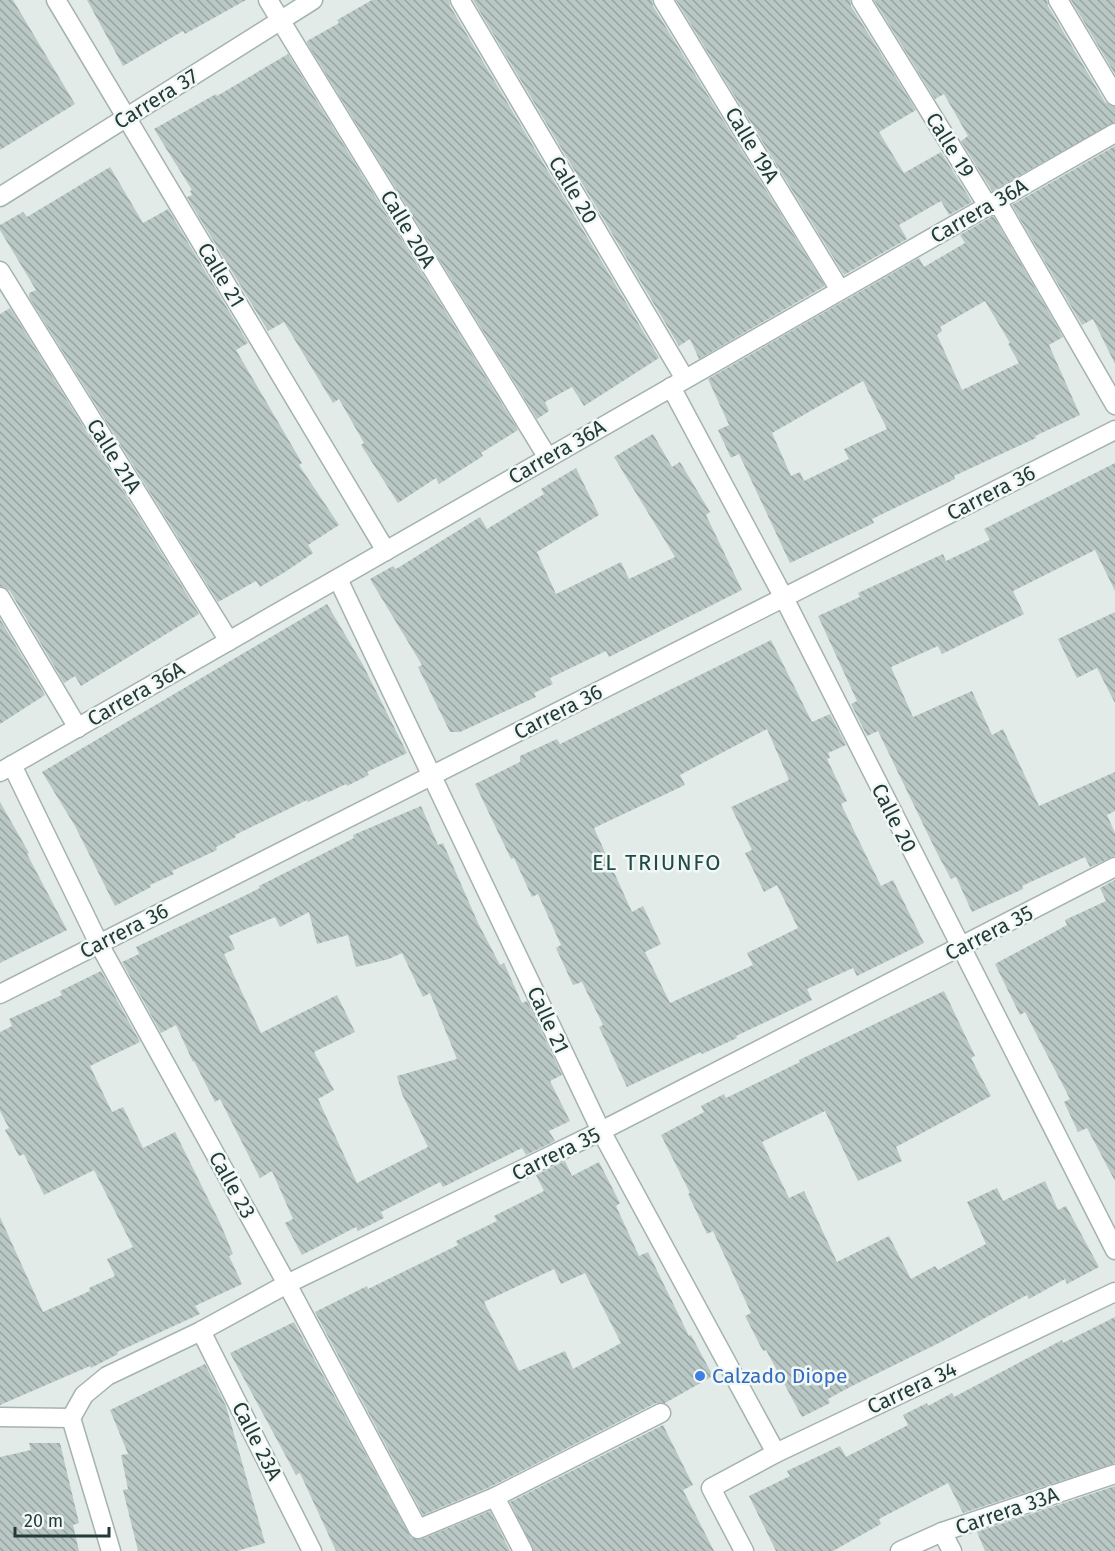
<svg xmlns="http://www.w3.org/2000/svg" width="1115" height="1551" font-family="'Fira Sans',sans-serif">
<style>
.building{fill:url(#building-back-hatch);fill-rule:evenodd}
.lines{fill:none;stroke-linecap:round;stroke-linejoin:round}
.minor-casing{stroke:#a5b3b0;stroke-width:21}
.minor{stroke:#fff;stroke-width:18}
.shop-dot{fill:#3f7fe0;stroke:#f2f8f6;stroke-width:2}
.labels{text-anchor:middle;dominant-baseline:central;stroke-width:5;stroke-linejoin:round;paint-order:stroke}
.street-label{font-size:21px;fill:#233b38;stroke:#f2f8f6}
.shop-label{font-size:21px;fill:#366cbe;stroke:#f2f8f6;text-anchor:start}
.neighbourhood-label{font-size:22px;letter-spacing:1.5px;fill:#204b48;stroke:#f2f8f6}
</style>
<defs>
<pattern id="building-back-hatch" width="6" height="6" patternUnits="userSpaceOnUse" patternTransform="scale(1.5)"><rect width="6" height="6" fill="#bac8c5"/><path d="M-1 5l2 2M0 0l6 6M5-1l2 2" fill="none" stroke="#97a4a1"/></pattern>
</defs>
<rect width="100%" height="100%" fill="#e2ebe8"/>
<!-- building -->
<g class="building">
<polygon points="0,0 13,0 75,104 0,150"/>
<polygon points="87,0 246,0 185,34 183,31 123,66"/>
<polygon points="372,0 449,0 450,6 659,358 584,406 572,387 545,402 549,411 537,419 307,43 307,41 339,23 337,20"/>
<polygon points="473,0 652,0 653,6 825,286 699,359 690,339 679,346"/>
<polygon points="676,0 850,0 851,6 916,110 879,132 904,173 941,152 972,202 949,215 941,201 899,225 907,239 844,275"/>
<polygon points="874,0 1047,0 1048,6 1105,102 1115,107 1115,122 992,191 961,141 968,136 944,94 935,99"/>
<polygon points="1071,0 1115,0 1115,74"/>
<polygon points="288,54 518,430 481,453 483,456 439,484 436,478 398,503 361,445 364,443 339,399 333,403 284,322 268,331 187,197 192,195 190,191 192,190 154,129 216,94 217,96"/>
<polygon points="1115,146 1115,364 1093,319 1082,325 1012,205"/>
<polygon points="110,167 143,223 168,209 248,343 236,350 302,463 299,465 339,525 308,545 313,553 285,572 260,587 256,581 218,602 29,297 29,293 36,290 0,230 0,225 23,212 27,217"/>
<path d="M991,217h3l69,120 -14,8 31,70 -45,21 1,2 -82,38 1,3 -83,40 2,4 -84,40 -51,-109 -8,4 -13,-28 11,-5 -21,-46 211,-121 5,9 41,-24 -5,-8zM985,301l25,42 -2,1 11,19 -57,27 -25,-55 5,-4 -2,-4zM863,381l24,48 -43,20 5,10 -45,22 -4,-9 -9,4 -19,-43z"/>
<polygon points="10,308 199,614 81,686 75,676 64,683 10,591 0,586 0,314"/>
<polygon points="653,434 672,467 680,462 710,512 706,515 742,590 609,657 606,651 550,678 553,684 534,693 536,697 460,732 450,732 418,667 422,665 370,579 393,566 396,569 480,517 487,529 544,494 541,489 576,468 599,515 537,552 556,594 621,562 629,579 675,557 614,457"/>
<polygon points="1115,463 1115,591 1095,550 1013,591 1024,614 942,654 938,646 891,667 913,717 972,691 992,735 1003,729 1039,806 1115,772 1115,811 1107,815 1115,833 1115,856 1090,867 1085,857 1022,886 1023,889 972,912 956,877 951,879 937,853 878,731 867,736 851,704 857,701 818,616 860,597 858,593 943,554 946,561 990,540 984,529"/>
<polygon points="327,604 363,665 407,753 367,772 369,775 347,786 346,784 308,802 307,800 235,835 236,837 216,847 217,850 172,871 174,874 150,885 151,887 115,906 75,826 42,772"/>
<polygon points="1115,612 1115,703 1097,668 1077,678 1058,639"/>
<polygon points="0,619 45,695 0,724"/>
<path d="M771,640l41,82 18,-8 16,31 -18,8 2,5 -3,1 20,42 -6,3 40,82 12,-6 31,63 -67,33 -4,-8 -46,21 5,11 -76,36 1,2 -35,16 -1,-2 -74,35 -28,-60 4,-2 -21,-43 -9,3 -17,-37 5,-3 -23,-51 -6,3 -18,-39 -3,1 -36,-75 45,-22v-6l37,-17 3,5zM767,729l22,51 -58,27 21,43 -7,3 19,39 13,-7 21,43 -51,25 6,12 -83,38 -25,-51 16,-8 -18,-38 -11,6 -38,-84 91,-43 -5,-10z"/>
<polygon points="0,802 29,853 27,854 67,930 0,963"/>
<path d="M421,806l17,39 5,-2 35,80 22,42 4,-2 18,40 5,-2 35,74 -12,6 20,40 -21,10 6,10 -29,14 -4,-7 -79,39 -3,-5 -59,30 3,6 -26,13 -2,-4 -54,28 -17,-32 8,-4 -21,-48 -12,7 -40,-79 -5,3 -21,-41 -1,1 -17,-37 -15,8 -39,-71 17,-8 -3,-7 108,-51 16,-8 -1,-2 95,-48 -1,-3zM309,912l8,32 31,-9 8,32 33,-8 13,-6 21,44 7,-4 27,66 -60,17 5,18 26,53 -71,36 -39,-84 16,-9 -20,-38 41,-20 -18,-37 -76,38 -37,-79 11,-5 -6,-13 46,-19 5,10z"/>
<polygon points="1115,880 1115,1181 1087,1128 1078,1132 1064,1102 1070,1099 1025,1012 1020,1015 995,964 1067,925 1065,920 1106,901 1100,888"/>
<polygon points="101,971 140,1042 90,1066 112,1112 123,1107 143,1148 175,1132 221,1225 233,1254 229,1256 242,1284 195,1306 200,1314 117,1352 118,1354 91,1368 90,1366 0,1405 0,1217 43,1312 90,1291 89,1288 115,1276 107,1259 133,1247 94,1170 44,1195 24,1154 19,1156 5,1130 9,1128 0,1111 0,1032 12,1026 9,1019 62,995 60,991"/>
<polygon points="944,991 975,1056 971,1058 991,1096 896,1147 902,1161 858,1181 825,1111 762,1142 789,1198 804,1191 837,1262 889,1236 911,1279 935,1266 938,1270 986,1244 967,1202 997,1188 1003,1201 1045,1181 1058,1210 1066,1206 1099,1267 1067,1284 1065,1279 1029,1299 1027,1295 941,1342 850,1387 828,1399 830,1403 802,1417 766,1350 763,1351 745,1316 751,1313 713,1231 707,1234 688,1194 690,1193 661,1135 704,1112 701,1106 724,1094 726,1098 800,1062 799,1060"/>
<path d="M565,1161l7,15 27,-14 21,41 -4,3 23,50 9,-4 41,84 2,-1 22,41 -48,27h-9l-166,84 -67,28 -108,-203 52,-26 1,3 90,-44 -2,-4 41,-20 -3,-5 50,-25 -8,-16zM554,1269l7,15 24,-11 36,70 -48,26 -8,-18 -46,20 -35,-69z"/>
<polygon points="1115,1317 1115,1463 963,1513 948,1483 879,1519 881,1524 833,1551 776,1551 749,1496 790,1476 787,1471 840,1446 846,1457 908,1425 903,1415 927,1403 928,1406 952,1393 954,1397 1062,1340 1063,1343"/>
<polygon points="294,1322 411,1538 422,1539 490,1511 510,1551 336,1551 300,1473 296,1475 230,1353"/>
<polygon points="205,1364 226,1406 265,1543 237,1551 138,1551 123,1490 128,1489 121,1455 128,1454 110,1410"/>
<polygon points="663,1425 693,1485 683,1490 714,1551 534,1551 510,1502"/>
<polygon points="29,1443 60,1443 79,1523 73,1525 79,1551 0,1551 0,1457 31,1450"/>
<polygon points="1115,1486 1115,1551 985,1551 977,1532"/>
</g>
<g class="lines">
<!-- minor casing -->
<g class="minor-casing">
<g id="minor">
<polyline points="56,0 386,551"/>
<polyline points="268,0 548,458"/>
<polyline points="460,0 685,379"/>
<polyline points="663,0 840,290"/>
<polyline points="861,0 988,206 1000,206 1115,405"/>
<polyline points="1058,0 1115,96"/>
<polyline points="0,197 313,0"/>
<polyline points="0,271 229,641"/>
<polyline points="671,387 784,598 1115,1250"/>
<polyline points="338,579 601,1131 776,1453"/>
<polyline points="0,597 78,728"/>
<polyline points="12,765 99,944 287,1284 418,1529 495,1497 661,1413"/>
<polyline points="0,772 1115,133"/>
<polyline points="0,994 1115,430"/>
<polyline points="201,1331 312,1551"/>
<polyline points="0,1417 71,1418"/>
<polyline points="71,1418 84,1395 107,1376 201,1331 287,1284 601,1131 1115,867"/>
<polyline points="71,1418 111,1551"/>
<polyline points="495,1497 523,1551"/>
<polyline points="942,1532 952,1551"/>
<polyline points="744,1551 711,1488 776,1453 1115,1292"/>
<polyline points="900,1551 942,1532 1115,1474"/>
</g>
</g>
<!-- minor -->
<use href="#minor" class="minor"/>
</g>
<!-- markers -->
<circle class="shop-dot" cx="700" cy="1376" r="6"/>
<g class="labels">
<!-- street labels -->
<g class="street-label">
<text transform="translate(156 99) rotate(-32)">Carrera 37</text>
<text transform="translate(752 145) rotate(59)">Calle 19A</text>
<text transform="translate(950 145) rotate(58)">Calle 19</text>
<text transform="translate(573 190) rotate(59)">Calle 20</text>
<text transform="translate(979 211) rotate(-30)">Carrera 36A</text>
<text transform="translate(408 229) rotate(59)">Calle 20A</text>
<text transform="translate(221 275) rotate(59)">Calle 21</text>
<text transform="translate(557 452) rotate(-30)">Carrera 36A</text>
<text transform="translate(114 456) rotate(58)">Calle 21A</text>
<text transform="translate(991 493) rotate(-27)">Carrera 36</text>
<text transform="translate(136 694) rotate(-30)">Carrera 36A</text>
<text transform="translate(558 712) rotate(-27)">Carrera 36</text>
<text transform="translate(894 818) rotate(63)">Calle 20</text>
<text transform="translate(124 931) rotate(-27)">Carrera 36</text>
<text transform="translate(989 933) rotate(-27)">Carrera 35</text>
<text transform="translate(548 1020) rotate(65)">Calle 21</text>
<text transform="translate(556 1154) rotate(-26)">Carrera 35</text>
<text transform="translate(232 1185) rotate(61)">Calle 23</text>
<text transform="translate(912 1388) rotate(-25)">Carrera 34</text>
<text transform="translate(257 1441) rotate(63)">Calle 23A</text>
<text transform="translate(1007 1511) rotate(-19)">Carrera 33A</text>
</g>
<!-- shop labels -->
<g class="shop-label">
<text x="712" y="1376">Calzado Diope</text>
</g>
<!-- neighbourhood labels -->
<g class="neighbourhood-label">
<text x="657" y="862">EL TRIUNFO</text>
</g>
</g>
<!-- scale -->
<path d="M15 1527v9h94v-9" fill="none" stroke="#233b38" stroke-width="3"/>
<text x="24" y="1527" font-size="18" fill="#233b38" stroke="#f2f8f6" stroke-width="4.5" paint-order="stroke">20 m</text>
</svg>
